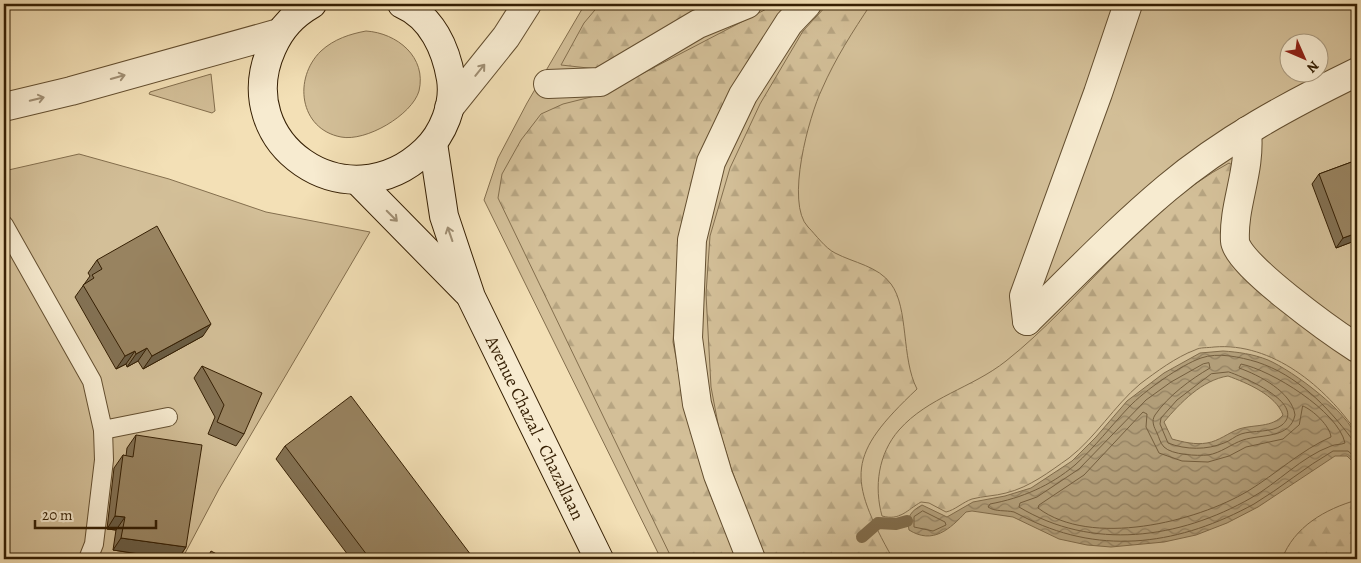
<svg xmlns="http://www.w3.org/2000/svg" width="1361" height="563" font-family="Alegreya,serif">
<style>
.green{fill:#d3bf98;stroke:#846f4e;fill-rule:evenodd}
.forest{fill:url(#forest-firs);stroke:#846f4e}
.water{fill:url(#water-waves);stroke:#806b4a;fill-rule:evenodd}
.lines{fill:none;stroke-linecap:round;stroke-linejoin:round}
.shore{stroke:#745e3e;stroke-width:1}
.stream{stroke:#806b4a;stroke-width:12}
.lane-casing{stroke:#644f30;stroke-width:20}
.street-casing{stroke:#644f30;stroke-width:30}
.secondary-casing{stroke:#351f03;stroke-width:30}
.lane{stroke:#f7ebd0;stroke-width:18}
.street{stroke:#f7ebd0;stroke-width:28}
.secondary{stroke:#f7ebd0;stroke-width:28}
.wall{fill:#837153;stroke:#351f03}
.shaded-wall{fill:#6a5c43;stroke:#351f03}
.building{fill:#988360;stroke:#351f03}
.oneway{stroke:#a08f74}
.labels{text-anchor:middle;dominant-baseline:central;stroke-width:5;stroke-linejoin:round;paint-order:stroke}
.street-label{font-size:18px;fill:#351f03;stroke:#f7ebd0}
</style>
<defs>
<pattern id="forest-firs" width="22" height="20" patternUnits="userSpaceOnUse" patternTransform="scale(1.25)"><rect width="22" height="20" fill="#d3bf98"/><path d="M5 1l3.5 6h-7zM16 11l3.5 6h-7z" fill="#b6a481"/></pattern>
<pattern id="water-waves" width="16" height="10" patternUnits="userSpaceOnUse" patternTransform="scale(1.25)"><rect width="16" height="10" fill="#b29e79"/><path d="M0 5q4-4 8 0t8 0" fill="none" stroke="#928061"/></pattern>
</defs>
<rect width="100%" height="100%" fill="#f3e0b6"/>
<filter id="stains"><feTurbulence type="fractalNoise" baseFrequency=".004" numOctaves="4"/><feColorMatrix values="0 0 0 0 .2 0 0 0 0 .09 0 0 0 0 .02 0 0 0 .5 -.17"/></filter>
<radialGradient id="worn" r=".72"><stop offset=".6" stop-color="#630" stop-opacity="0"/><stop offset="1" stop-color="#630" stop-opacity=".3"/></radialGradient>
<!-- green -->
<g class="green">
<path d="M585,4h772v555h-696l-177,-359 14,-42 29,-55zM1288,42h30v30h-30z"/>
<path d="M366,31c31,2 61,26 53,60 -7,24 -53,51 -78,46 -42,-8 -48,-59 -20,-86 13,-12 29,-17 45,-20z"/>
<polygon points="211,74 215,111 212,113 149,94 150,92"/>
<polygon points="79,154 169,179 266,212 370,232 219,489 182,559 4,559 4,171"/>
</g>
<!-- forest -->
<g class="forest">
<polygon points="600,4 715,4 597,69 561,65 584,23"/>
<polygon points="776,4 792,4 679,253 673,342 688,419 712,499 738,559 672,559 498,198 502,174 521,140 541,114 563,104 603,94"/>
<path d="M828,4h43c-18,27 -36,55 -49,85 -13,27 -37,114 -14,138 8,8 17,21 27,26 19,10 43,13 56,31 18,24 10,74 26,105 -70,66 -70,88 -24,170h-129l-33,-91 -12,-39 -8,-42 -5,-93 4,-58 20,-68 30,-64 43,-73z"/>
<path d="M1229,163l5,3 -7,65 130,129v73c-31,-46 -85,-91 -143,-86 -6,1 -14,0 -19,3 -19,7 -39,22 -55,34 -26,22 -44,53 -71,74 -20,14 -39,29 -63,35 -11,3 -23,3 -34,6 -9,3 -17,11 -26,13l-17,-9 -8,-1c-14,8 -21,19 -39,14 -8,-29 -4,-62 17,-86 29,-33 73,-42 107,-69 77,-61 135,-151 223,-198z"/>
<path d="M1357,500v59h-75c12,-32 43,-50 75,-59z"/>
</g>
<!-- water -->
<path class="water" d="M1223,351c15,1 30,3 45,9 25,11 81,52 89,79 3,7 0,19 0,27l-10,-10h-12l-77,51 -31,16 -31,12 -32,7 -53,5 -24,-2 -28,-6 -46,-22 -41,-6 -6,1c-16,17 -33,33 -57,18 -3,-13 2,-19 13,-25l25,12 26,-15 32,-6 26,-8 41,-27 24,-24 31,-36 37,-28 36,-20zM1228,376c19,7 48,19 55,39 -11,13 -28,9 -44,14 -11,4 -20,12 -32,14 -12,2 -24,-1 -35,-4l-8,-17c16,-19 38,-42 64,-46z"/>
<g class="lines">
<!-- shore -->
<g class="shore">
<path d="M1209,363l1,5c-19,11 -42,28 -55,47 -4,6 -1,12 2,18 2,4 3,10 7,14 8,8 33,9 44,8 13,-2 23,-11 35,-15 18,-6 47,-1 52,-25 -3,-23 -36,-40 -56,-47l2,-4c30,6 97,47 104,79 -4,2 -10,1 -14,3 -30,11 -53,37 -80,52 -72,41 -159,53 -232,9l1,-4 17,-6 42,-28 67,-69 25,-18 32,-18z"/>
<path d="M1229,372c15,5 78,32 53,53 -10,8 -29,5 -41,9 -6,2 -11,7 -17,9 -17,7 -38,7 -56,0l-8,-19 1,-6 16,-18 34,-26z"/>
<path d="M1303,406c10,4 27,20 28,31 -30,13 -55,37 -83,54 -52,31 -157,57 -210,17l1,-3 45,-30 59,-63 4,2 -1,13 13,26 23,8 26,1 21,-6 17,-9 37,-8 16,-14z"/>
<path d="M1357,441l-5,-2c-25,-33 -55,-64 -95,-77 -17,-5 -39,-10 -56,-4 -20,7 -57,33 -72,49 -18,19 -34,40 -54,58 -25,21 -53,33 -85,39l-2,3c7,5 18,3 26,5 5,2 9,5 14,7 76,37 153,25 226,-15 27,-16 51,-37 79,-53h15l9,8"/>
<polygon points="923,511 945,522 946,525 933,531 914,527 914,517"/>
</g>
<!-- stream -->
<polyline class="stream" points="862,537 878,523 896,524 907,521"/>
<!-- lane casing -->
<g class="lane-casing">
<g id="lane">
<polyline points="4,225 92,381 103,430 104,460 94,544 88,559"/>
<polyline points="103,430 168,417"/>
</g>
</g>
<!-- street casing -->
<g class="street-casing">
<g id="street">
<polyline points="548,84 600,82 698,24 747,4"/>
<polyline points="4,107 71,91 279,33"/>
<polyline points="449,108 506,37 527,4"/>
<path d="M1247,131c4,41 -14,73 -12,110 1,23 100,93 122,107"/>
<path d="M1027,321c46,-45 91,-92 140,-133 57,-48 124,-84 190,-116"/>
<polyline points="1027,321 1024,296 1098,93 1128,4"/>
<polyline points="751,559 718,475 697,404 688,338 692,240 711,162 743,95 789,23 807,4"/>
</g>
</g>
<!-- secondary casing -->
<g class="secondary-casing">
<g id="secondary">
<path d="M312,4c-19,11 -31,24 -40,44 -43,95 75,177 153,103 18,-17 30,-46 26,-72 -5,-30 -19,-62 -49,-75"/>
<polyline points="433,143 444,216 471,297 599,559"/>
<polyline points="358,181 467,292"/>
</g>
</g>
<!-- lane -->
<use href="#lane" class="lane"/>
<!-- street -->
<use href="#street" class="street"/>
<!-- secondary -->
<use href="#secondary" class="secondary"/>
</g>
<!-- wall -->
<g class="wall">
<polygon points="1357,160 1357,240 1336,248 1312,184 1319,174"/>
<polygon points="97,260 203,336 143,369 138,361 127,367 126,364 116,369 75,297 90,276 88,273"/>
<polygon points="202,366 244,434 236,446 208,434 215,417 194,378"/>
<polygon points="136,435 186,547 178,559 172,559 113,550 116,530 107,529 114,468 123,455 126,456 127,448"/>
<polygon points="285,446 474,559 351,559 276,459"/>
</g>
<!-- shaded-wall -->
<g class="shaded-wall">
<polygon points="1357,233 1357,240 1336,248 1343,238"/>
<polygon points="211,324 203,336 143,369 152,356"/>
<polygon points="147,348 138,361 127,367 136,354"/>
<polygon points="135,351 126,364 116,369 125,356"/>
<polygon points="115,516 125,517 116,530 107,529"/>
<polygon points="121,538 186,547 178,559 172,559 113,550"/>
</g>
<!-- building -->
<g class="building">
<polygon points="1357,160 1357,233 1343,238 1319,174"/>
<polygon points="157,226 211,324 152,356 147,348 136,354 135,351 125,356 83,285 94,278 92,275 102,269 97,260"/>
<polygon points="202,366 262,393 244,434 217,422 224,405"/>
<polygon points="351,396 474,559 370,559 285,446"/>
<polygon points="136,435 202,445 186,547 121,538 125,517 115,516 123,455 133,457"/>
<polygon points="211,551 226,559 207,559"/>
</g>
<!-- one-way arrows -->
<defs><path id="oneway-shaft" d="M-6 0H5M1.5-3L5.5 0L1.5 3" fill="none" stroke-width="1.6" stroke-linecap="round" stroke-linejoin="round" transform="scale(1.25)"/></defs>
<g class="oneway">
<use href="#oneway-shaft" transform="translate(480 70) rotate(-51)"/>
<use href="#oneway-shaft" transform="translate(118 77) rotate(-16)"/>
<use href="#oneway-shaft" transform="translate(37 99) rotate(-14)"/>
<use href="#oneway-shaft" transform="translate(392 216) rotate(45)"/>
<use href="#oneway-shaft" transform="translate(450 234) rotate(-109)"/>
</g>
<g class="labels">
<!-- street labels -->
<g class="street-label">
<text transform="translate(535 428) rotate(64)">Avenue Chazal - Chazallaan</text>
</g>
</g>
<!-- margin -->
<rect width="1361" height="563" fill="none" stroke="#f3e0b6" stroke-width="20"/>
<rect x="5" y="5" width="1351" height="553" fill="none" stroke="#351f03" stroke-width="2.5"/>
<rect x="10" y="10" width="1341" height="543" fill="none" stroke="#351f03"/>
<!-- north arrow -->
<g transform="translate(1304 58) rotate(135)"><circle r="24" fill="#f7ebd0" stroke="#a9997e"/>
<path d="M0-4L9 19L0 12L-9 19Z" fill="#8f2418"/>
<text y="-8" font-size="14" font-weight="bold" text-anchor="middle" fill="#351f03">N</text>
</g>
<!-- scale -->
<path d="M35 520v8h121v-8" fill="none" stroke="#351f03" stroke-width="2.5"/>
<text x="42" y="520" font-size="15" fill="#351f03" stroke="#f7ebd0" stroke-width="4" paint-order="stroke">20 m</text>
<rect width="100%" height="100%" filter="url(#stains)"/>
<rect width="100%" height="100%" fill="url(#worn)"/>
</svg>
